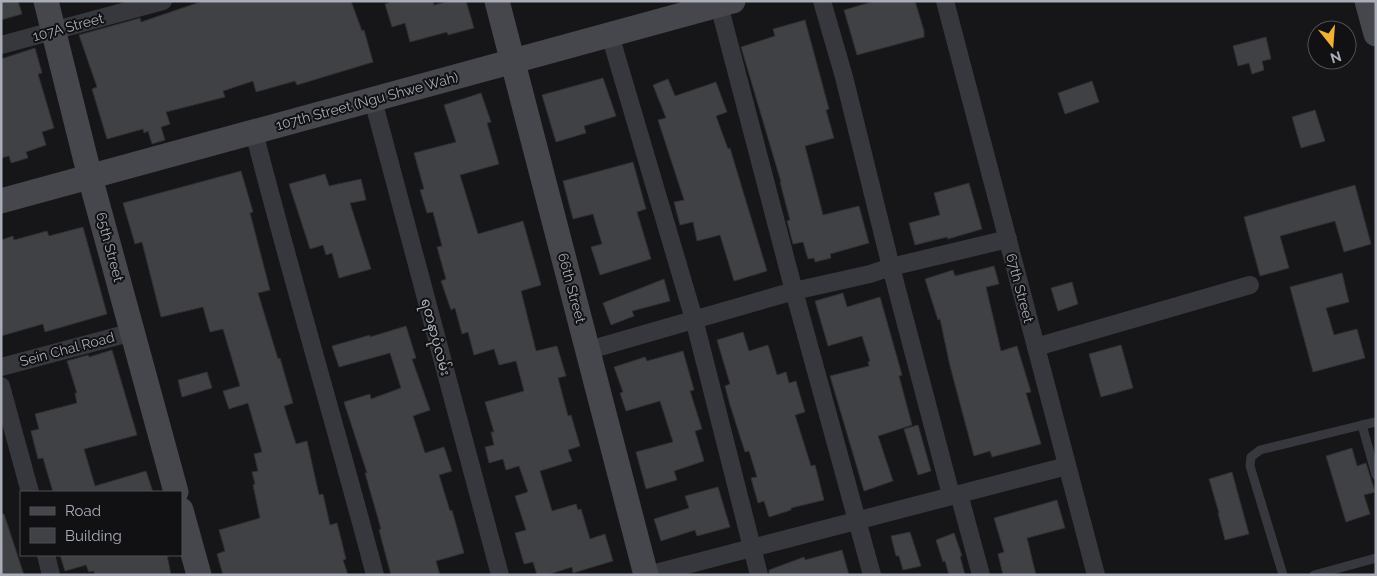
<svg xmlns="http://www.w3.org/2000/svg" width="1377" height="576" font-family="Raleway,'Noto Sans Myanmar',sans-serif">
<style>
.building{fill:#404145;stroke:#303034}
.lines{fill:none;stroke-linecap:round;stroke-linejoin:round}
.lane{stroke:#37383d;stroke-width:9}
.street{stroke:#37383d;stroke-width:18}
.secondary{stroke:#45474d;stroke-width:25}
.labels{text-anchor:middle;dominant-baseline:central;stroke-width:4;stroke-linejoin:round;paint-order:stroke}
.street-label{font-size:14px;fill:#a8adb8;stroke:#111113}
</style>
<rect width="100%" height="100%" fill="#161618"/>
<!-- building -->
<g class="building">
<polygon points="1,1 18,1 22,14 1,20"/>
<polygon points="203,1 351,1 362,31 364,30 373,62 297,85 295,81 256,92 253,81 223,91 225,97 166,112 170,124 161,127 165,140 152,144 148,131 144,133 143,129 107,139 92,89 97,87 79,35 140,18 141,22"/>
<polygon points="393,1 433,1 434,5 450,1 466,1 474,28 448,35 447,32 410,42 405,23 392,27 385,4"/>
<polygon points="875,1 915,1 924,31 924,37 857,55 844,10"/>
<polygon points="805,20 829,109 826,110 834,138 805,146 823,215 859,206 869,243 830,254 831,258 815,262 814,258 808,259 803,242 793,244 787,221 790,220 780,182 781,182 741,47 775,36 773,29"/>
<polygon points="1266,37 1271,59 1262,61 1264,70 1252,74 1249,63 1238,66 1233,46"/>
<polygon points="35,48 42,73 38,74 54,128 42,132 46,145 26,152 28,158 11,163 9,156 1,158 1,59"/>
<polygon points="603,78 616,116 584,126 586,133 556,142 542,95"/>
<polygon points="668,79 675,96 716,82 727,112 716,116 728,149 730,148 767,271 734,281 720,235 697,241 693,222 680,225 674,202 684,200 658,120 666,118 653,85"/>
<polygon points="1092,81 1099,102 1065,114 1058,93"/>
<polygon points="481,93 491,122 487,123 499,164 460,175 478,234 523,221 541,285 521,291 536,351 557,346 566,376 558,378 568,416 571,415 580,446 568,450 572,461 540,471 552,511 576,504 578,510 581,509 590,539 605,534 613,561 573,573 572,567 547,575 537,575 533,562 524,564 515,533 526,530 515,496 528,492 519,466 506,470 503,459 489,463 485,447 494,445 491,432 494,432 485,402 524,391 516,361 499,365 494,349 474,355 468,332 462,334 455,308 451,310 441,281 446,279 437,247 442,246 433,212 427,213 420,190 424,189 414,153 456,142 444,105"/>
<polygon points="1315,110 1325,141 1301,148 1292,117"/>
<polygon points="633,162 646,209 637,212 651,259 600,275 591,247 602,244 593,214 573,219 563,181"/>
<polygon points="241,171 253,212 250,213 270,290 258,293 278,359 280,358 293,403 284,406 296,444 307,441 319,495 323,494 330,525 337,523 346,559 343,560 348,575 223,575 217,554 225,551 219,530 260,518 253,485 255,484 252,472 258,471 254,454 262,452 248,403 229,409 223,391 240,386 223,329 210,332 203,307 161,317 142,242 135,244 123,203"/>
<polygon points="325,174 329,186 361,179 366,200 350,203 371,269 339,278 332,253 326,255 323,245 310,249 289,184"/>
<polygon points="969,183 982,229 948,239 947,237 915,245 909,223 940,215 934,193"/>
<polygon points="1355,185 1371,244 1344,252 1335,221 1280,236 1289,268 1260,276 1244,217"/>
<polygon points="83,227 107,314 45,332 43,324 1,336 1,240 13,236 14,240 47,231 49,236"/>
<polygon points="994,266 999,284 986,287 1001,351 1017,346 1031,392 1026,393 1041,444 992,457 990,451 974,456 950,366 940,319 938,320 925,279 953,270 955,276"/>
<polygon points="1342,273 1349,302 1326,308 1334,335 1357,329 1365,358 1313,372 1290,287"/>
<polygon points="664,279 670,301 632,311 634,316 611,325 603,303"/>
<polygon points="1072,282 1078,304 1058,311 1051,288"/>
<polygon points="843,293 847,307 880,297 902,375 899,376 912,425 878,436 893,481 864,491 830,376 869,366 868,362 870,361 862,336 828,346 815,301"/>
<polygon points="406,326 416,358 412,359 430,410 413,416 425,453 444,447 452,471 439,475 450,511 452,510 464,553 436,561 440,575 391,575 379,530 381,529 365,473 367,473 344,402 370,394 371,399 401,388 390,353 339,367 332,346 370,335 370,337"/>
<polygon points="743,332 749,351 768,345 777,375 786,372 789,383 796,381 805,412 795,415 811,466 815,465 824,500 791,508 791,510 769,517 764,501 758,503 751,478 757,477 749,451 745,452 730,405 725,386 730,384 717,340"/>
<polygon points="1121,345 1133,388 1101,397 1089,354"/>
<polygon points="112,350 137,435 84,449 95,486 146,471 153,492 53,492 43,458 38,459 31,431 39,429 35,414 77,403 75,393 77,393 67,361 88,355 89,357"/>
<polygon points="683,351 694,390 690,391 702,429 695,431 704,461 674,471 677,480 646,489 636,452 673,442 660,401 626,411 620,393 623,392 614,367 645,357 647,361"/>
<polygon points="207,372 212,388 182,397 178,380"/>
<polygon points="918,425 931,471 918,475 904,429"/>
<polygon points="1352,448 1357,466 1366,463 1375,492 1364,495 1370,514 1346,522 1326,456"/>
<polygon points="1232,472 1249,534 1225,540 1218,513 1219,513 1209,479"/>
<polygon points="718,487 730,527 697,536 695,530 661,541 654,519 689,508 685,496"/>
<polygon points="1057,500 1065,528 1027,538 1036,575 1003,575 998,554 1004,552 994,518"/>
<polygon points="1,514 4,514 24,575 1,575"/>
<polygon points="910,532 921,566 903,570 899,556 896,556 891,536"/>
<polygon points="954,533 962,556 960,556 965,575 949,575 945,561 943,562 936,540"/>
<polygon points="842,550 849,575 769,575 769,570 804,557 805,560"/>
<polygon points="60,555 167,555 171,575 94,575 94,571 89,572 86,565 65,571"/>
</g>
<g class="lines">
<!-- lane -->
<g class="lane">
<polyline points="1376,422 1362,425 1376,475"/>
<polyline points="1283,575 1250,466 1251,457 1260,450 1362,425"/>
<polyline points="1314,575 1376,558"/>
</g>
<!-- street -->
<g class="street">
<polyline points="822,1 844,77 891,267 1008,239"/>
<polyline points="945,1 1096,575"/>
<polyline points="719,5 794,291 872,575"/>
<polyline points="610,35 694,319 759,575"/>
<polyline points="1,45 163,1"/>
<polyline points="373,100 500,575"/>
<path d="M254,132c38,148 82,295 121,443"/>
<polyline points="1036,347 1250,285"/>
<polyline points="589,350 794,291 870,274 891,267 951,495"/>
<polyline points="1,367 133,332"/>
<polyline points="1,386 30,492"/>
<polyline points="959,494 981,575"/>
<polyline points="46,555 51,575"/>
<polyline points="648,575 1067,466"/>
</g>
<!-- secondary -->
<g class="secondary">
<polyline points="46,1 90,177 176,492"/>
<polyline points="497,1 646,575"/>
<polyline points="1367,1 1376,34"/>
<polyline points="1,201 733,1"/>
<polyline points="181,510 199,575"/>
</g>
</g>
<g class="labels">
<!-- street labels -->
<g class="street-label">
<text transform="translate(68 27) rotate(-15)">107A Street</text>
<text transform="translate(367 101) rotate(-15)">107th Street (Ngu Shwe Wah)</text>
<text transform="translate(110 247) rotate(75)">65th Street</text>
<text transform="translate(572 288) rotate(75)">66th Street</text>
<text transform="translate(1020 288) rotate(75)">67th Street</text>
<text transform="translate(436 337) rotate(75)">ရတနာပုံလမ်း</text>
<text transform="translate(67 349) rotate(-15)">Sein Chal Road</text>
</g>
</g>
<!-- border -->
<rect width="1377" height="576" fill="none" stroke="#a8adb8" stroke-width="5"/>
<!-- legend -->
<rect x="20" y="491" width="162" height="65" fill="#111113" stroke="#4d4f55"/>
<rect x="30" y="507" width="25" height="8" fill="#45474d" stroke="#4d4f55"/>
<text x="65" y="516" font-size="15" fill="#a8adb8">Road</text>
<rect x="30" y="528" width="25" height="15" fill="#404145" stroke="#4d4f55"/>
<text x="65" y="541" font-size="15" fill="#a8adb8">Building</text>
<!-- north arrow -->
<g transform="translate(1332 45) rotate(163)"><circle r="24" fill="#111113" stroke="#4d4f55"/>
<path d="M0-4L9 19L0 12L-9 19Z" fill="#f2b134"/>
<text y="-8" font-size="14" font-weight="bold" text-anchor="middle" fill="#a8adb8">N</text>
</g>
</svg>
